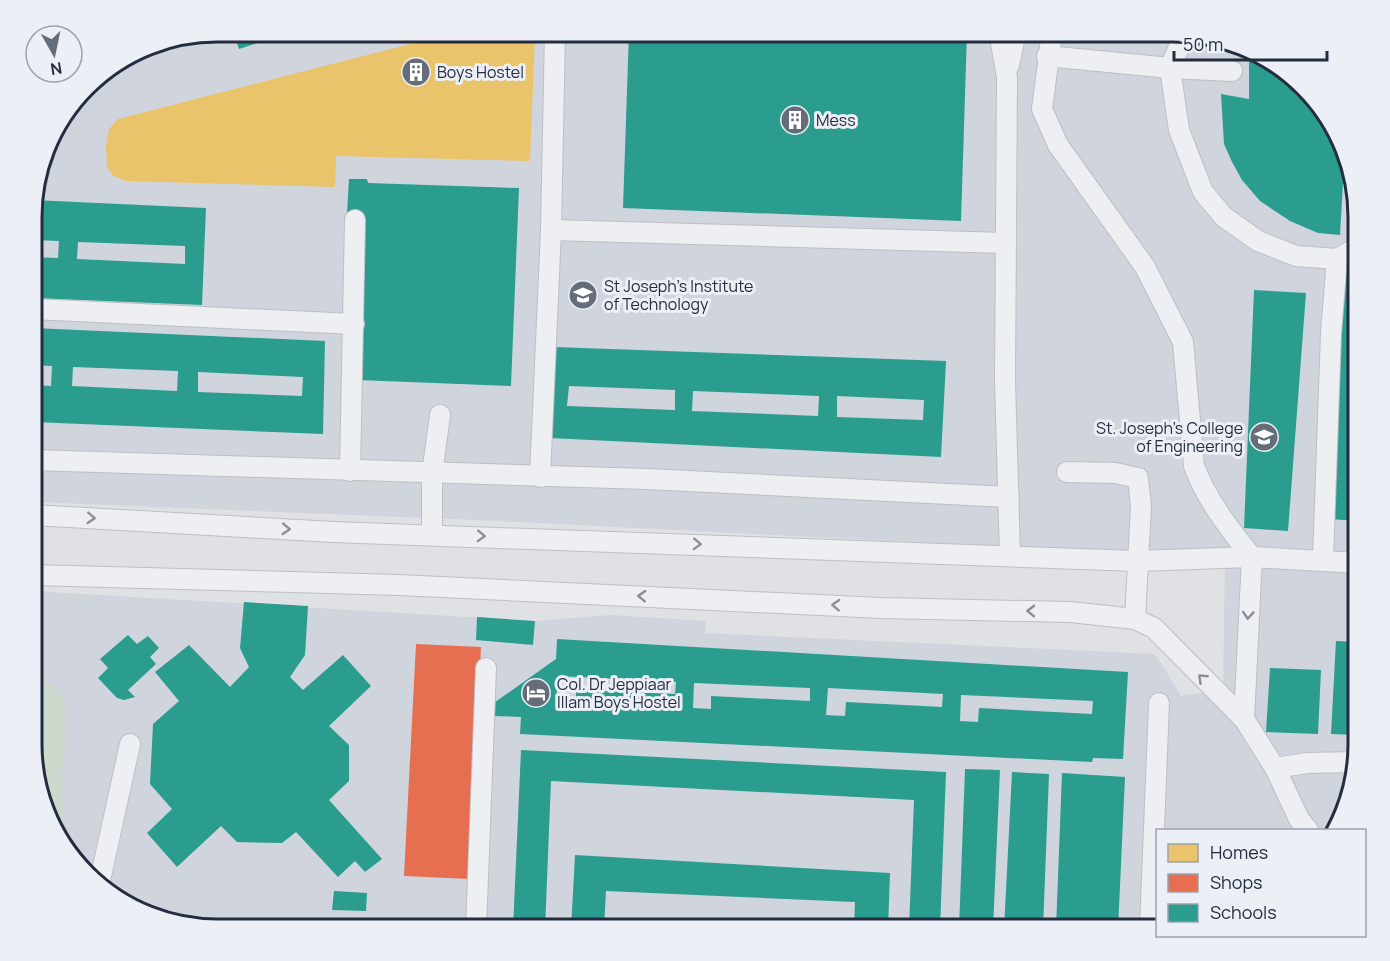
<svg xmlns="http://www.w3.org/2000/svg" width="1390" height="961" font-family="Manrope,sans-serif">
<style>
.built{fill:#d0d4dc}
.green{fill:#ced9ce}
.homes{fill:#e9c46a}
.shops{fill:#e76f51}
.schools{fill:#2a9d8f;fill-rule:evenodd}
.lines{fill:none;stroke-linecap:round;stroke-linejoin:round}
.minor-casing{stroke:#bdbfc3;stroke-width:22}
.minor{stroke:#eeeff2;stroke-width:20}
.oneway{stroke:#898e99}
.labels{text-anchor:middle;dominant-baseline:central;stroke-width:6;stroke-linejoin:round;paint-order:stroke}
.poi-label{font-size:16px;fill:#242d40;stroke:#eceff6;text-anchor:start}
.rim{fill:none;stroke:#242d40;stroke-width:3}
</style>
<rect width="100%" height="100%" fill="#dfe1e5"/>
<!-- built -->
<polygon class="built" points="217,32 1184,32 1233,41 1285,70 1334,125 1358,206 1358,755 1349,804 1334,830 1158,830 1157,929 206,929 157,920 105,891 56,836 33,768 33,591 534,621 611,615 706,621 705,633 1155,654 1181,696 1223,689 1225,558 498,521 33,502 33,193 51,135 95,78 147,46"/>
<!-- green -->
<g class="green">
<polygon points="33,671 60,692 67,711 62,771 63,843 56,836 33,768"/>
<polygon points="261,917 341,921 341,929 260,929"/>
</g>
<!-- homes -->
<polygon class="homes" points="457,32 535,32 530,161 336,156 335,187 125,181 112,175 107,166 106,146 109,129 118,119"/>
<!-- shops -->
<polygon class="shops" points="416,644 481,647 470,879 404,876"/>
<!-- schools -->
<g class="schools">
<polygon points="233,32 292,32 239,49"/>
<polygon points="629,32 967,32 961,221 623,208"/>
<polygon points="1249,50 1285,70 1334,125 1351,182 1343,183 1340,235 1318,233 1290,221 1260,201 1242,180 1232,162 1224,144 1221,94 1249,99"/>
<polygon points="349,179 367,179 368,183 519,188 511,386 358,380 364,213 347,213"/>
<path d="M33,200l173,8 -4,97 -169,-7v-41l25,1 1,-17 -26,-1zM78,242l107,4v18l-108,-5z"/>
<polygon points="1341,273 1358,274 1358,521 1329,519"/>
<polygon points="1254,290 1306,293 1288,531 1244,528"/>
<path d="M33,328l292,13 -2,93 -290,-12v-37l18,1 1,-20 -19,-1zM73,367l105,4 -1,20 -105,-5zM198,372l105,5 -1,19 -104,-4z"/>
<path d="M554,347l392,14 -5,96 -391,-19zM569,386l106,4v20l-108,-4zM693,391l126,5 -1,20 -126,-5zM837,396l87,4 -1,20 -86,-3z"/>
<polygon points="244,602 308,606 305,655 290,677 303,690 343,655 371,686 329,726 349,745 349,781 329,800 382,859 365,872 355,861 338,877 296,832 282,843 237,842 221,826 177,867 147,833 172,809 150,784 153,724 179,701 155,672 189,645 230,687 249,667 240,648"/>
<polygon points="477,617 535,621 533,645 476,640"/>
<polygon points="128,635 137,644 148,636 159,648 150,657 156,664 128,690 135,697 124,700 117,698 98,678 108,668 100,659"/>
<path d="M557,639l571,33 -5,87 -30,-1 -1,4 -572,-28 1,-17 -27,-1 -10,-6 72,-51zM558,676l118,6 -1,12 -99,-4v14l-20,-1zM694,683l116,5v13l-99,-5v13l-18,-1zM828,688l115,6 -1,13 -96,-5 -1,14 -19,-1zM961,695l132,6 -1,13 -113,-6 -1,14 -18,-1z"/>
<polygon points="1336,641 1358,642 1358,735 1331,734"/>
<polygon points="1270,668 1321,670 1318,734 1266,732"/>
<polygon points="521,750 946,772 940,929 909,929 914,800 551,781 545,929 513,929"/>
<polygon points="965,769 1000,770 993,929 959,929"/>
<polygon points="1012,772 1049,774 1043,929 1004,929"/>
<polygon points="1062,773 1125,777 1118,929 1056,929"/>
<polygon points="575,855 890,873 888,929 854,929 855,902 606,891 604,929 571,929"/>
<polygon points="334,891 367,893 366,911 332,910"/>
</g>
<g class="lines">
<!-- minor casing -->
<g class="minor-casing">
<g id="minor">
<polyline points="999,32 1007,77 1005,381 1010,556"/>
<path d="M1052,32l-10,77 16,36 87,122 38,75 11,124c12,33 36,64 58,91l-8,162"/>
<polyline points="1189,33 1179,47 1170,68 1179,130 1203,192 1224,217 1258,241 1296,256 1337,259 1358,247"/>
<polyline points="1047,56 1170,68 1232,71"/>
<polyline points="1009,65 1016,32"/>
<polyline points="551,230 1006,243"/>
<polyline points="33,309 354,324"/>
<polyline points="33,460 647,479 1009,497"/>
<polyline points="350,471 355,220"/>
<polyline points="1067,472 1115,473 1138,478 1141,507 1135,619"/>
<polyline points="540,477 551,230 555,32"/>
<polyline points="33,515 333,532 1137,561 1252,557 1358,563"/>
<polyline points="432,534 432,474 440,415"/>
<polyline points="1323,560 1331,333 1337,259"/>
<polyline points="33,575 399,585 881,608 1070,612 1135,619 1154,628 1244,719 1275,768 1299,819 1308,830"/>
<polyline points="1275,768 1307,763 1357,762"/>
<polyline points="99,885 130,744"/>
<polyline points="476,929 486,668"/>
<polyline points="1150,929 1159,703"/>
</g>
</g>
<!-- minor -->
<use href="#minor" class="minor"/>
</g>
<!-- one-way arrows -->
<defs><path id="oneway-chevron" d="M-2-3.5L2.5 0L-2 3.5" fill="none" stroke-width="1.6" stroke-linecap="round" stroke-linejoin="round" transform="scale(1.5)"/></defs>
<g class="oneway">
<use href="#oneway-chevron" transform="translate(91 518) rotate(3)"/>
<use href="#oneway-chevron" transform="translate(286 529) rotate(3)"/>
<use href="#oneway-chevron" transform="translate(481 536) rotate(2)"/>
<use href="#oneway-chevron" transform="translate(697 544) rotate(2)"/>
<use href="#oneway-chevron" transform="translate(642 596) rotate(-177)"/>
<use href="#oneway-chevron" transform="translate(836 605) rotate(-177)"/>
<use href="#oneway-chevron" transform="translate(1031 611) rotate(-179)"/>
<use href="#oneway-chevron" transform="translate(1248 615) rotate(94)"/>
<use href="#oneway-chevron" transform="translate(1202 678) rotate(-136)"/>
</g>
<!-- icons -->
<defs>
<g id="building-disc" transform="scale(1.5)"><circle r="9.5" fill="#656c7a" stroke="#eceff6"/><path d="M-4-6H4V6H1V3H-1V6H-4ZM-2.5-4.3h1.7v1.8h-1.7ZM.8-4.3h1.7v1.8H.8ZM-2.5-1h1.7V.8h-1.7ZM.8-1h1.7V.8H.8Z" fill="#fff"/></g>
<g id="university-disc" transform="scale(1.5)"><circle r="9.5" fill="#656c7a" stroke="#eceff6"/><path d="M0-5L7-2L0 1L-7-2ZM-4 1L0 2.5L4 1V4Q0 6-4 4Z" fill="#fff"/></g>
<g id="hotel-disc" transform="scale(1.5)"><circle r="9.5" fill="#656c7a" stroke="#eceff6"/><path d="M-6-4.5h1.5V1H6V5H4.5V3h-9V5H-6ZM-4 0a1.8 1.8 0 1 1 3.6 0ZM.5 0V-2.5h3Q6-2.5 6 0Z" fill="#fff"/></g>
</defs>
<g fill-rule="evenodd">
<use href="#building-disc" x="416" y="72"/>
<use href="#building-disc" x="795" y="120"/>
<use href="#university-disc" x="583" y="295"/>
<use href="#university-disc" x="1264" y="437"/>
<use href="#hotel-disc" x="536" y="693"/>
</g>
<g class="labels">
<!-- poi labels -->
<g class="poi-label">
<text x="437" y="72">Boys Hostel</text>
<text x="816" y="120">Mess</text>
<text x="604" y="286">St Joseph's Institute<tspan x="604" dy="18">of Technology</tspan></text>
<text x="1243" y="428" text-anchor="end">St. Joseph's College<tspan x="1243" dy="18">of Engineering</tspan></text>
<text x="557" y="684">Col. Dr Jeppiaar<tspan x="557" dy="18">Illam Boys Hostel</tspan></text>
</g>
</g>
<!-- crop -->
<path d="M0 0H1390V961H0ZM217 42H1173A175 175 0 0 1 1348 217V744A175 175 0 0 1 1173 919H217A175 175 0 0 1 42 744V217A175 175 0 0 1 217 42Z" fill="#eceff6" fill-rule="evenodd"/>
<path class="rim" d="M217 42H1173A175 175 0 0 1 1348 217V744A175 175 0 0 1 1173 919H217A175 175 0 0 1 42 744V217A175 175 0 0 1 217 42Z"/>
<!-- legend -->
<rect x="1156" y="829" width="210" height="108" fill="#eceff6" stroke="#9ca1ad" stroke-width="1.5"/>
<rect x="1168" y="844" width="30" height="18" fill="#e9c46a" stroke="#9ca1ad" stroke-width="1.5"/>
<text x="1210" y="859" font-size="18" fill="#242d40">Homes</text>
<rect x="1168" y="874" width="30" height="18" fill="#e76f51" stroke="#9ca1ad" stroke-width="1.5"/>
<text x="1210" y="889" font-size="18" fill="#242d40">Shops</text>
<rect x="1168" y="904" width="30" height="18" fill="#2a9d8f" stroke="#9ca1ad" stroke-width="1.5"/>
<text x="1210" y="919" font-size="18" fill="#242d40">Schools</text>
<!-- north arrow -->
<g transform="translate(54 54) rotate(171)"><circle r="28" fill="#eceff6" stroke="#9ca1ad" stroke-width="1.5"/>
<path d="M0-4.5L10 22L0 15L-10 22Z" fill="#656c7a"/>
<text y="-9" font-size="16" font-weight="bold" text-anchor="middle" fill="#242d40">N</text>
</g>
<!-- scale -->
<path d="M1174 51v9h153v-9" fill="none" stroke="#242d40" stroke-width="3"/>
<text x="1183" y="51" font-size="18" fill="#242d40" stroke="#eceff6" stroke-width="4.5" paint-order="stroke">50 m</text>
</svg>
